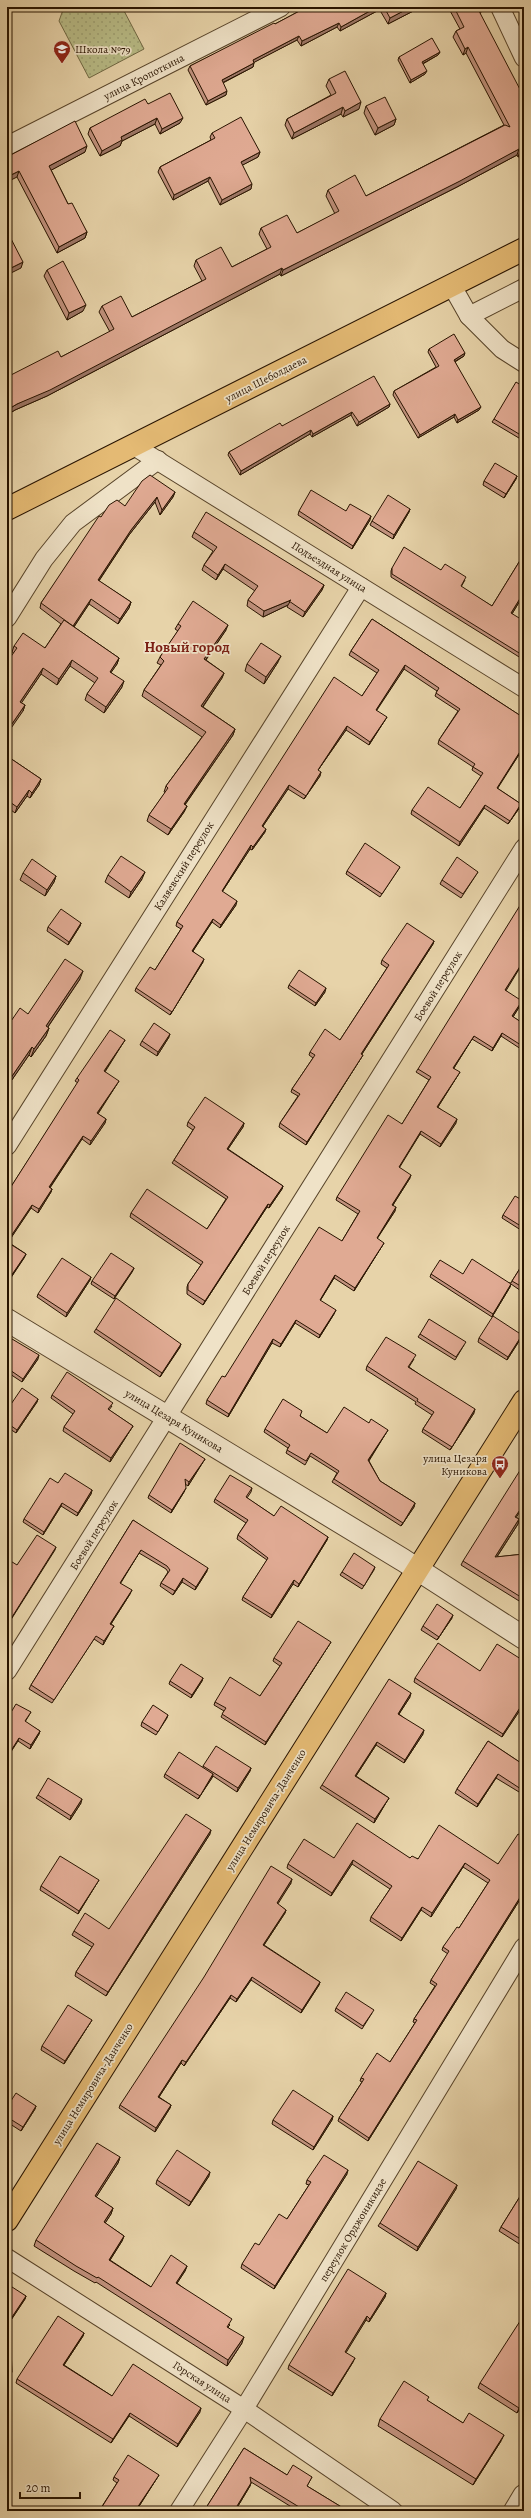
<svg xmlns="http://www.w3.org/2000/svg" width="531" height="2518" font-family="Alegreya,serif">
<style>
.park{fill:url(#park-dots);stroke:#706843}
.lines{fill:none;stroke-linecap:round;stroke-linejoin:round}
.minor-casing{stroke:#58442a;stroke-width:20}
.tertiary-casing{stroke:#58442a;stroke-width:24}
.primary-casing{stroke:#291400;stroke-width:24}
.minor{stroke:#efe2c7;stroke-width:18}
.tertiary{stroke:#efe2c7;stroke-width:22}
.primary{stroke:#e4ba74;stroke-width:22}
.wall{fill:#c1927e;stroke:#291400}
.shaded-wall{fill:#9d7767;stroke:#291400}
.building{fill:#e0aa93;stroke:#291400}
.labels{text-anchor:middle;dominant-baseline:central;stroke-width:3.5;stroke-linejoin:round;paint-order:stroke}
.poi-label{font-size:11px;fill:#291400;stroke:#efe2c7;text-anchor:start}
.street-label{font-size:11px;fill:#291400;stroke:#efe2c7}
.district-label{font-size:15px;font-weight:bold;fill:#7a1f14;stroke:#efe2c7}
</style>
<defs>
<pattern id="park-dots" width="8" height="8" patternUnits="userSpaceOnUse"><rect width="8" height="8" fill="#b8bb86"/><path d="M2 2h.1M6 6h.1" fill="none" stroke="#9ea072" stroke-width="1.8" stroke-linecap="round"/></pattern>
</defs>
<rect width="100%" height="100%" fill="#e7d3a9"/>
<filter id="stains"><feTurbulence type="fractalNoise" baseFrequency=".005" numOctaves="4"/><feColorMatrix values="0 0 0 0 .2 0 0 0 0 .09 0 0 0 0 .02 0 0 0 .5 -.17"/></filter>
<radialGradient id="worn" r=".72"><stop offset=".6" stop-color="#630" stop-opacity="0"/><stop offset="1" stop-color="#630" stop-opacity=".3"/></radialGradient>
<!-- park -->
<polygon class="park" points="64,7 122,7 144,49 89,78 59,21"/>
<g class="lines">
<!-- minor casing -->
<g class="minor-casing">
<g id="minor">
<polyline points="500,7 524,58"/>
<polyline points="7,146 281,7"/>
<polyline points="452,286 469,316 502,349 524,363"/>
<polyline points="469,316 524,288"/>
<polyline points="134,446 524,688"/>
<polyline points="7,618 44,559 73,523 158,460"/>
<polyline points="7,1146 361,587"/>
<polyline points="7,1671 524,848"/>
<polyline points="7,2258 244,2409 393,2511"/>
<polyline points="179,2511 244,2409 524,1947"/>
</g>
</g>
<!-- tertiary casing -->
<g class="tertiary-casing">
<g id="tertiary">
<polyline points="7,1320 403,1560 524,1638"/>
<polyline points="515,2511 524,2496"/>
</g>
</g>
<!-- primary casing -->
<g class="primary-casing">
<g id="primary">
<polyline points="7,509 524,249"/>
<polyline points="7,2220 524,1401"/>
</g>
</g>
<!-- minor -->
<use href="#minor" class="minor"/>
<!-- tertiary -->
<use href="#tertiary" class="tertiary"/>
<!-- primary -->
<use href="#primary" class="primary"/>
</g>
<!-- wall -->
<g class="wall">
<polygon points="307,7 378,7 377,11 340,31 337,27 301,46 297,40 254,62 253,67 223,83 226,95 206,105 188,70 190,66 275,24"/>
<polygon points="378,7 421,7 388,24"/>
<polygon points="448,7 480,7 482,10 480,14 524,154 518,157 517,155 457,187 281,276 280,274 47,396 15,410 7,415 7,377 61,357 110,332 99,312 102,306 132,317 202,281 194,266 196,260 232,267 267,249 259,234 261,228 297,233 335,214 326,196 328,190 366,196 504,125 466,53 463,55 453,37 456,31 460,29"/>
<polygon points="440,52 438,55 423,64 425,74 410,83 398,60 399,57"/>
<polygon points="329,79 359,109 343,117 341,114 292,139 285,125 287,119 331,95 326,86"/>
<polygon points="148,104 180,123 160,134 155,124 122,141 120,146 100,156 88,134 90,128"/>
<polygon points="366,106 396,119 394,125 375,135 364,113"/>
<polygon points="212,133 260,152 258,157 242,165 251,189 220,205 208,181 173,200 158,172 160,167 211,140 210,137"/>
<polygon points="85,152 51,170 68,204 87,232 85,238 57,253 17,177 7,157"/>
<polygon points="47,270 83,311 67,320 44,276"/>
<polygon points="429,349 464,356 455,362 479,410 457,423 454,417 418,438 393,395 394,391 436,367 428,352"/>
<polygon points="524,387 524,441 492,422 494,419"/>
<polygon points="390,404 389,407 357,426 351,415 312,437 310,434 240,475 228,455 229,452 282,426"/>
<polygon points="517,476 516,479 504,498 483,485 484,481"/>
<polygon points="175,492 173,497 160,515 155,502 129,535 99,581 131,602 129,608 118,624 89,604 74,627 119,658 117,664 111,672 122,687 104,713 85,700 87,694 95,683 70,666 57,685 41,674 21,703 25,705 23,711 13,652 12,652 14,646 45,648 61,624 40,608 41,603 101,517 125,506"/>
<polygon points="410,509 409,512 393,539 370,525 372,521"/>
<polygon points="299,511 346,511 370,520 352,549 298,515"/>
<polygon points="194,532 324,585 322,590 303,617 287,607 288,605 263,617 247,606 248,600 255,591 223,569 216,580 202,570 204,565 213,551 192,537"/>
<polygon points="524,554 524,594 512,614 524,627 524,660 391,577 391,571 392,568 441,570 465,580 461,587 492,606"/>
<polygon points="372,619 524,718 524,756 520,753 497,788 521,804 520,807 508,824 484,808 459,846 411,814 412,810 460,808 481,776 472,770 473,767 438,744 439,740 458,711 435,696 437,691 404,669 376,710 385,720 369,745 346,730 318,770 320,776 304,799 288,789 263,826 265,832 252,850 250,849 222,892 236,905 220,928 212,922 193,951 203,962 170,1015 135,991 136,988 155,970 181,929 176,926 177,922 362,696 377,673 349,655 351,651"/>
<polygon points="178,624 226,630 206,660 224,673 222,678 203,707 235,729 233,735 185,805 187,806 184,812 168,835 147,821 149,815 165,793 164,792 166,786 202,737 142,696 144,690 161,665 157,663 160,657 178,631 175,629"/>
<polygon points="278,662 264,684 245,671 247,664"/>
<polygon points="7,756 41,779 39,785 30,798 27,796 15,813 7,807"/>
<polygon points="400,867 380,897 346,874 347,871"/>
<polygon points="478,872 476,875 461,898 440,884 442,880"/>
<polygon points="23,873 56,876 54,882 45,896 20,880"/>
<polygon points="108,875 142,879 129,898 105,882"/>
<polygon points="81,923 80,926 68,945 47,931 48,927"/>
<polygon points="434,941 433,944 362,1054 361,1058 306,1145 279,1127 280,1123 298,1096 291,1092 292,1089 313,1058 309,1055 310,1052 340,1040 387,968 381,964 382,960"/>
<polygon points="80,979 48,1027 49,1028 46,1036 31,1057 29,1055 7,1087 7,1027 28,1014"/>
<polygon points="289,985 325,992 315,1006 288,988"/>
<polygon points="506,991 521,1004 513,1017 524,1024 524,1051 501,1036 492,1051 472,1039 454,1068 458,1075 438,1107 456,1123 440,1147 420,1134 399,1167 410,1178 393,1205 395,1211 377,1239 382,1246 354,1291 334,1278 320,1301 334,1314 319,1338 295,1323 280,1347 272,1343 228,1417 206,1404 207,1400 225,1377 342,1241 358,1214 336,1200 337,1197 402,1124 429,1080 416,1072 418,1069"/>
<polygon points="169,1037 157,1056 140,1045 142,1041"/>
<polygon points="125,1040 123,1043 105,1072 117,1084 98,1114 106,1119 105,1123 90,1145 82,1139 50,1188 52,1189 51,1192 38,1213 31,1208 8,1242 26,1254 24,1258 8,1282 7,1281 7,1193 78,1083 75,1081 77,1078"/>
<polygon points="188,1122 244,1123 243,1127 228,1149 283,1186 282,1189 269,1208 267,1207 203,1305 187,1294 187,1287 188,1284 201,1265 130,1217 131,1213 207,1229 226,1199 172,1163 174,1160 193,1130 187,1126"/>
<polygon points="524,1201 524,1232 502,1218 503,1215"/>
<polygon points="524,1262 524,1293 511,1284 510,1287 492,1317 430,1277 431,1274 511,1283 512,1281"/>
<polygon points="134,1268 132,1272 114,1299 91,1284 92,1281"/>
<polygon points="91,1277 90,1280 66,1317 37,1297 38,1294"/>
<polygon points="96,1329 180,1347 160,1377 94,1332"/>
<polygon points="420,1334 464,1345 455,1360 418,1337"/>
<polygon points="522,1335 521,1338 507,1360 478,1342 479,1338"/>
<polygon points="7,1336 38,1359 22,1382 7,1372"/>
<polygon points="414,1359 409,1367 474,1413 450,1450 422,1432 423,1429 432,1415 415,1404 416,1402 366,1370 367,1366"/>
<polygon points="52,1395 112,1406 109,1410 133,1426 131,1429 110,1462 63,1431 64,1427 73,1414 51,1398"/>
<polygon points="38,1399 37,1402 16,1433 7,1427 7,1410"/>
<polygon points="301,1415 300,1416 327,1433 369,1423 386,1433 369,1461 380,1481 415,1503 414,1507 401,1526 332,1482 337,1473 310,1456 305,1465 286,1453 288,1448 264,1432 265,1429"/>
<polygon points="205,1459 203,1462 188,1486 185,1484 184,1492 171,1513 148,1498 149,1495"/>
<polygon points="58,1483 92,1490 91,1494 77,1516 61,1506 43,1535 23,1522 24,1519"/>
<polygon points="252,1488 251,1492 247,1498 274,1516 328,1537 327,1540 298,1587 293,1584 271,1618 242,1600 243,1597 267,1560 237,1539 238,1535 246,1523 214,1502 215,1499"/>
<polygon points="524,1505 516,1517 519,1519 518,1524 497,1557 524,1554 524,1604 461,1565 463,1561"/>
<polygon points="133,1520 207,1571 195,1590 182,1582 173,1595 160,1586 161,1583 168,1572 166,1569 139,1553 120,1583 130,1594 111,1624 114,1626 112,1629 103,1645 94,1639 52,1703 29,1689 31,1685"/>
<polygon points="375,1567 374,1570 362,1589 340,1575 342,1572"/>
<polygon points="452,1618 437,1640 421,1630 423,1626"/>
<polygon points="329,1645 265,1745 221,1717 224,1711 214,1705 215,1702 260,1696 280,1666 273,1661 274,1658"/>
<polygon points="524,1661 524,1708 522,1707 502,1737 414,1682 415,1678 480,1671"/>
<polygon points="203,1678 202,1681 191,1698 169,1684 170,1681"/>
<polygon points="410,1697 399,1714 423,1734 404,1763 376,1745 356,1776 389,1798 387,1801 374,1823 320,1788 322,1785"/>
<polygon points="31,1712 25,1722 40,1731 39,1734 30,1749 18,1741 7,1719"/>
<polygon points="168,1715 167,1718 156,1735 141,1726 142,1722"/>
<polygon points="488,1741 524,1765 524,1795 496,1778 477,1807 455,1793 457,1789"/>
<polygon points="203,1766 251,1768 250,1771 237,1792 213,1776 198,1799 164,1777 165,1774 203,1768"/>
<polygon points="38,1795 81,1803 70,1820 36,1798"/>
<polygon points="524,1833 524,1893 368,2141 338,2121 339,2118 362,2082 360,2081 361,2078 390,2062 415,2023 413,2022 414,2019 435,1986 430,1983 431,1980 448,1954 442,1950 443,1947 459,1928 488,1883 463,1867 431,1917 421,1910 401,1941 370,1921 371,1917 390,1889 352,1864 331,1896 287,1868 288,1864 334,1858 410,1858 498,1864 522,1836"/>
<polygon points="210,1834 106,1996 75,1976 76,1972 92,1947 72,1935 74,1931 109,1929"/>
<polygon points="97,1883 78,1914 40,1890 41,1886"/>
<polygon points="291,1883 277,1904 286,1910 285,1913 264,1945 320,1982 319,1985 301,2013 251,1980 236,2002 230,1998 184,2066 181,2063 159,2097 171,2105 170,2108 155,2132 119,2108 120,2105"/>
<polygon points="336,2008 372,2013 362,2029 335,2011"/>
<polygon points="90,2023 64,2064 41,2050 42,2046"/>
<polygon points="36,2106 35,2109 21,2131 7,2122 7,2107"/>
<polygon points="333,2116 332,2120 313,2150 272,2124 273,2120"/>
<polygon points="120,2157 118,2163 96,2197 113,2208 111,2214 105,2223 124,2236 122,2241 110,2260 151,2287 187,2266 185,2271 177,2283 230,2325 228,2327 242,2343 227,2366 96,2282 95,2283 74,2271 34,2246 36,2240"/>
<polygon points="347,2174 274,2289 241,2268 242,2264 259,2245 287,2219 309,2185 306,2184 307,2180"/>
<polygon points="209,2176 189,2206 156,2184 157,2180"/>
<polygon points="457,2185 456,2189 417,2251 378,2226 380,2223"/>
<polygon points="524,2190 524,2247 499,2231 501,2227"/>
<polygon points="7,2288 26,2296 25,2299 9,2323 7,2322"/>
<polygon points="386,2293 385,2297 369,2322 366,2320 345,2353 353,2362 332,2396 288,2369 289,2365"/>
<polygon points="84,2333 83,2336 64,2365 112,2396 200,2412 177,2447 129,2416 111,2443 16,2383 17,2379"/>
<polygon points="480,2383 524,2402 517,2413 478,2388"/>
<polygon points="428,2401 463,2423 501,2441 473,2485 378,2426 380,2419"/>
<polygon points="244,2448 287,2475 312,2477 307,2486 348,2511 298,2511 251,2482 250,2486 235,2511 204,2511"/>
<polygon points="114,2477 157,2478 136,2511 99,2511 117,2483 113,2480"/>
</g>
<!-- shaded-wall -->
<g class="shaded-wall">
<polygon points="377,7 378,7 377,11 340,31 341,27"/>
<polygon points="411,7 421,7 388,24 390,18"/>
<polygon points="339,23 337,27 301,46 302,41"/>
<polygon points="299,36 297,40 251,64 253,60"/>
<polygon points="468,47 466,53 463,55 465,49"/>
<polygon points="440,52 438,55 420,65 422,62"/>
<polygon points="254,63 253,67 220,84 222,80"/>
<polygon points="427,71 425,74 410,83 411,80"/>
<polygon points="227,91 226,95 206,105 208,101"/>
<polygon points="361,102 359,109 343,117 345,111"/>
<polygon points="343,107 341,114 292,139 294,133"/>
<polygon points="157,118 155,124 122,141 120,146 100,156 102,151 121,137"/>
<polygon points="183,118 180,123 160,134 162,129"/>
<polygon points="396,119 394,125 375,135 378,128"/>
<polygon points="87,146 85,152 46,173 49,166"/>
<polygon points="519,149 517,155 457,187 281,276 283,270"/>
<polygon points="524,149 524,154 518,157 520,151"/>
<polygon points="260,152 258,157 239,167 241,162"/>
<polygon points="19,171 17,177 7,182 7,177"/>
<polygon points="210,177 208,181 173,200 174,195"/>
<polygon points="252,184 251,189 220,205 222,200"/>
<polygon points="87,232 85,238 57,253 59,247"/>
<polygon points="23,262 21,268 7,275 7,270"/>
<polygon points="282,268 280,274 47,396 15,410 7,415 7,410 17,404"/>
<polygon points="86,305 83,311 67,320 69,313"/>
<polygon points="465,353 464,356 452,363 454,360"/>
<polygon points="390,404 389,407 357,426 359,422"/>
<polygon points="481,407 479,410 457,423 458,420"/>
<polygon points="352,412 351,415 312,437 313,434"/>
<polygon points="455,414 454,417 418,438 420,435"/>
<polygon points="311,430 310,434 240,475 241,471"/>
<polygon points="517,476 516,479 504,498 506,494"/>
<polygon points="175,492 173,497 160,515 162,510"/>
<polygon points="157,497 155,502 129,535 96,585 98,580 131,530"/>
<polygon points="410,509 409,512 393,539 394,535"/>
<polygon points="371,516 370,520 352,549 353,546"/>
<polygon points="225,564 223,569 216,580 218,575"/>
<polygon points="324,585 322,590 303,617 305,612"/>
<polygon points="524,592 524,594 510,617 511,613"/>
<polygon points="91,599 89,604 71,631 73,626"/>
<polygon points="291,600 288,605 263,617 264,611"/>
<polygon points="131,602 129,608 118,624 120,619"/>
<polygon points="228,625 226,630 202,665 204,659"/>
<polygon points="281,656 278,662 264,684 266,677"/>
<polygon points="119,658 117,664 108,677 110,672"/>
<polygon points="72,660 70,666 57,685 59,679"/>
<polygon points="405,665 404,669 375,713 376,710"/>
<polygon points="43,668 41,674 18,708 20,702"/>
<polygon points="224,673 222,678 199,712 201,706"/>
<polygon points="124,681 122,687 104,713 106,707"/>
<polygon points="25,705 23,711 7,734 7,731"/>
<polygon points="387,717 385,720 369,745 370,742"/>
<polygon points="347,726 346,730 316,773 318,770"/>
<polygon points="235,729 233,735 181,810 184,804"/>
<polygon points="521,750 520,753 496,791 497,788"/>
<polygon points="321,772 320,776 304,799 306,796"/>
<polygon points="41,779 39,785 30,798 32,793"/>
<polygon points="289,785 288,789 261,829 262,826"/>
<polygon points="29,790 27,796 15,813 17,807"/>
<polygon points="521,804 520,807 508,824 510,821"/>
<polygon points="485,805 484,808 459,846 460,842"/>
<polygon points="187,806 184,812 168,835 171,829"/>
<polygon points="266,829 265,832 252,850 253,847"/>
<polygon points="251,845 250,849 220,895 222,891"/>
<polygon points="145,872 142,879 129,898 131,892"/>
<polygon points="56,876 54,882 45,896 47,890"/>
<polygon points="237,901 236,905 220,928 221,925"/>
<polygon points="213,919 212,922 191,954 192,951"/>
<polygon points="81,923 80,926 68,945 69,942"/>
<polygon points="434,941 433,944 360,1057 361,1054"/>
<polygon points="204,959 203,962 170,1015 172,1012"/>
<polygon points="524,960 524,961 504,994 505,990"/>
<polygon points="83,971 80,979 43,1034 46,1026"/>
<polygon points="326,988 325,992 315,1006 316,1003"/>
<polygon points="522,1001 521,1004 511,1020 512,1016"/>
<polygon points="49,1028 46,1036 31,1057 34,1049"/>
<polygon points="502,1033 501,1036 492,1051 493,1048"/>
<polygon points="170,1034 169,1037 157,1056 158,1052"/>
<polygon points="474,1036 472,1039 452,1071 453,1068"/>
<polygon points="125,1040 123,1043 103,1074 104,1071"/>
<polygon points="32,1047 29,1055 7,1087 8,1082"/>
<polygon points="363,1055 361,1058 306,1145 307,1142"/>
<polygon points="460,1072 458,1075 436,1110 437,1107"/>
<polygon points="119,1081 117,1084 96,1116 97,1113"/>
<polygon points="106,1119 105,1123 90,1145 91,1141"/>
<polygon points="457,1119 456,1123 440,1147 441,1144"/>
<polygon points="244,1123 243,1127 226,1152 227,1149"/>
<polygon points="421,1131 420,1134 398,1170 399,1167"/>
<polygon points="83,1136 82,1139 48,1190 49,1187"/>
<polygon points="411,1175 410,1178 391,1208 392,1205"/>
<polygon points="283,1186 282,1189 269,1208 270,1205"/>
<polygon points="52,1189 51,1192 38,1213 39,1209"/>
<polygon points="268,1204 267,1207 203,1305 205,1301"/>
<polygon points="32,1205 31,1208 7,1244 7,1242"/>
<polygon points="396,1207 395,1211 375,1241 377,1238"/>
<polygon points="384,1243 382,1246 354,1291 355,1288"/>
<polygon points="26,1254 24,1258 8,1282 9,1279"/>
<polygon points="134,1268 132,1272 114,1299 115,1296"/>
<polygon points="335,1275 334,1278 318,1304 320,1300"/>
<polygon points="91,1277 90,1280 66,1317 67,1313"/>
<polygon points="511,1284 510,1287 492,1317 493,1314"/>
<polygon points="336,1310 334,1314 319,1338 320,1335"/>
<polygon points="296,1320 295,1323 280,1347 281,1344"/>
<polygon points="522,1335 521,1338 507,1360 508,1357"/>
<polygon points="273,1339 272,1343 228,1417 229,1414"/>
<polygon points="181,1344 180,1347 160,1377 162,1373"/>
<polygon points="39,1355 38,1359 22,1382 23,1379"/>
<polygon points="38,1399 37,1402 16,1433 17,1430"/>
<polygon points="475,1409 474,1413 450,1450 452,1447"/>
<polygon points="133,1426 131,1429 110,1462 111,1458"/>
<polygon points="388,1430 386,1433 367,1463 368,1460"/>
<polygon points="205,1459 203,1462 188,1486 189,1482"/>
<polygon points="186,1488 184,1492 171,1513 172,1510"/>
<polygon points="92,1490 91,1494 77,1516 78,1513"/>
<polygon points="62,1503 61,1506 43,1535 44,1532"/>
<polygon points="415,1503 414,1507 401,1526 403,1523"/>
<polygon points="524,1504 524,1505 514,1521 515,1517"/>
<polygon points="519,1519 518,1524 494,1561 495,1557"/>
<polygon points="328,1537 327,1540 298,1587 299,1584"/>
<polygon points="56,1547 55,1550 7,1626 7,1625"/>
<polygon points="141,1550 139,1553 119,1586 120,1583"/>
<polygon points="208,1568 207,1571 195,1590 196,1587"/>
<polygon points="183,1578 182,1582 173,1595 175,1591"/>
<polygon points="294,1580 293,1584 271,1618 272,1615"/>
<polygon points="132,1590 130,1594 109,1627 110,1624"/>
<polygon points="453,1615 452,1618 437,1640 439,1637"/>
<polygon points="114,1626 112,1629 103,1645 104,1641"/>
<polygon points="331,1642 329,1645 265,1745 266,1742"/>
<polygon points="203,1678 202,1681 191,1698 192,1695"/>
<polygon points="411,1693 410,1697 397,1717 398,1714"/>
<polygon points="523,1703 522,1707 502,1737 503,1734"/>
<polygon points="424,1730 423,1734 404,1763 405,1760"/>
<polygon points="40,1731 39,1734 30,1749 31,1745"/>
<polygon points="19,1738 18,1741 7,1758 7,1757"/>
<polygon points="377,1742 376,1745 354,1779 355,1776"/>
<polygon points="251,1768 250,1771 237,1792 238,1788"/>
<polygon points="213,1774 212,1778 198,1799 200,1796"/>
<polygon points="498,1774 496,1778 477,1807 478,1804"/>
<polygon points="389,1798 387,1801 374,1823 375,1819"/>
<polygon points="82,1799 81,1803 70,1820 71,1816"/>
<polygon points="211,1830 210,1834 106,1996 108,1992"/>
<polygon points="353,1860 352,1864 331,1896 332,1893"/>
<polygon points="465,1863 463,1867 431,1917 432,1913"/>
<polygon points="292,1879 291,1883 276,1907 277,1903"/>
<polygon points="99,1880 97,1883 78,1914 79,1911"/>
<polygon points="524,1891 524,1893 368,2141 369,2138"/>
<polygon points="422,1907 421,1910 401,1941 402,1938"/>
<polygon points="286,1910 285,1913 262,1948 263,1945"/>
<polygon points="252,1977 251,1980 236,2002 237,1999"/>
<polygon points="320,1982 319,1985 301,2013 302,2010"/>
<polygon points="231,1995 230,1998 184,2066 186,2062"/>
<polygon points="92,2020 90,2023 64,2064 65,2061"/>
<polygon points="182,2060 181,2063 157,2100 158,2097"/>
<polygon points="171,2105 170,2108 155,2132 156,2128"/>
<polygon points="36,2106 35,2109 21,2131 23,2127"/>
<polygon points="333,2116 332,2120 313,2150 314,2147"/>
<polygon points="120,2157 118,2163 93,2202 95,2196"/>
<polygon points="348,2170 347,2174 274,2289 275,2286"/>
<polygon points="210,2172 209,2176 189,2206 191,2202"/>
<polygon points="457,2185 456,2189 417,2251 418,2247"/>
<polygon points="113,2208 111,2214 102,2228 104,2222"/>
<polygon points="124,2236 122,2241 107,2265 109,2260"/>
<polygon points="187,2266 185,2271 174,2288 176,2283"/>
<polygon points="386,2293 385,2297 369,2322 370,2319"/>
<polygon points="26,2296 25,2299 9,2323 10,2320"/>
<polygon points="367,2316 366,2320 344,2356 345,2352"/>
<polygon points="84,2333 83,2336 62,2368 63,2365"/>
<polygon points="244,2337 242,2343 227,2366 228,2360"/>
<polygon points="355,2358 353,2362 332,2396 333,2393"/>
<polygon points="524,2400 524,2402 517,2413 519,2408"/>
<polygon points="201,2408 200,2412 177,2447 178,2444"/>
<polygon points="130,2413 129,2416 111,2443 113,2439"/>
<polygon points="504,2435 501,2441 473,2485 476,2479"/>
<polygon points="159,2475 157,2478 136,2511 135,2511"/>
<polygon points="251,2483 250,2486 235,2511 234,2511"/>
</g>
<!-- building -->
<g class="building">
<polygon points="307,7 377,7 341,27 339,23 302,41 299,36 253,60 254,63 222,80 227,91 208,101 190,66 274,23 275,24"/>
<polygon points="384,7 411,7 390,18"/>
<polygon points="454,7 480,7 482,10 479,11 524,97 524,149 520,151 519,149 460,181 283,270 282,268 50,390 17,404 7,410 7,377 58,351 61,357 114,329 102,306 121,296 132,317 206,279 196,260 221,247 232,267 271,247 261,228 287,215 297,233 339,211 328,190 355,175 366,196 505,125 510,127 468,47 465,49 456,31 464,27"/>
<polygon points="432,38 440,52 422,62 427,71 411,80 399,57"/>
<polygon points="345,71 361,102 345,111 343,107 294,133 287,119 336,93 329,79"/>
<polygon points="170,93 183,118 162,129 157,118 121,137 122,140 102,151 90,128 145,99 148,104"/>
<polygon points="385,97 396,119 378,128 366,106"/>
<polygon points="241,117 260,152 241,162 252,184 222,200 210,177 174,195 160,167 215,138 212,133"/>
<polygon points="75,121 87,146 49,166 68,204 72,203 87,232 59,247 19,171 7,177 7,157"/>
<polygon points="7,231 23,262 7,270"/>
<polygon points="63,261 86,305 69,313 47,270"/>
<polygon points="454,334 465,353 454,360 481,407 458,420 455,414 420,435 394,391 439,366 429,349"/>
<polygon points="374,376 390,404 359,422 352,412 313,434 311,430 241,471 229,452 280,423 282,426"/>
<polygon points="516,382 524,387 524,437 494,419"/>
<polygon points="495,463 517,476 506,494 484,481"/>
<polygon points="150,475 175,492 162,510 157,497 131,530 98,580 131,602 120,619 91,599 73,626 41,603 99,516 101,517 109,505 117,500 125,506 142,481"/>
<polygon points="311,490 346,511 350,504 371,516 353,546 299,511"/>
<polygon points="388,495 410,509 394,535 372,521"/>
<polygon points="206,512 324,585 305,612 289,601 291,600 264,611 248,600 258,586 225,564 218,575 204,565 217,547 194,532"/>
<polygon points="404,547 441,570 445,564 466,577 461,586 492,606 524,554 524,592 511,613 524,621 524,624 522,626 524,627 524,656 392,574 392,568"/>
<polygon points="193,601 228,625 204,659 224,673 201,706 235,729 184,804 187,806 171,829 149,815 168,788 166,786 206,732 144,690 164,661 160,657 181,626 178,624"/>
<polygon points="372,619 524,718 524,752 521,750 497,788 521,804 510,821 485,805 460,842 412,810 428,787 460,808 483,773 473,767 475,764 439,740 460,709 436,693 439,688 405,665 376,710 387,717 370,742 347,726 318,770 321,772 306,796 289,785 262,826 266,829 253,847 251,845 222,891 237,901 221,925 213,919 192,951 204,959 172,1012 136,988 150,967 155,970 183,926 177,922 334,677 362,696 379,670 351,651"/>
<polygon points="64,620 119,658 110,672 124,681 106,707 87,694 98,678 72,660 59,679 43,668 20,702 25,705 7,731 7,662 17,648 14,646 23,633 45,648"/>
<polygon points="261,643 281,656 266,677 247,664"/>
<polygon points="7,756 41,779 32,793 29,790 17,807 7,800"/>
<polygon points="365,843 400,867 382,894 347,871"/>
<polygon points="121,856 145,872 131,892 108,875"/>
<polygon points="457,857 478,872 463,894 442,880"/>
<polygon points="32,859 56,876 47,890 23,873"/>
<polygon points="524,899 524,960 505,990 522,1001 512,1016 524,1024 524,1047 502,1033 493,1048 474,1036 453,1068 460,1072 437,1107 457,1119 441,1144 421,1131 399,1167 411,1175 392,1205 396,1207 377,1238 384,1243 355,1288 335,1275 320,1300 336,1310 320,1335 296,1320 281,1344 273,1339 229,1414 207,1400 222,1376 225,1377 319,1227 342,1241 360,1211 337,1197 388,1115 402,1124 431,1077 418,1069"/>
<polygon points="61,909 81,923 69,942 48,927"/>
<polygon points="407,923 434,941 361,1054 363,1055 307,1142 280,1123 300,1094 292,1089 315,1055 310,1052 325,1029 340,1040 389,965 382,960"/>
<polygon points="65,959 83,971 46,1026 49,1028 34,1049 32,1047 8,1082 7,1081 7,1027 20,1008 28,1014"/>
<polygon points="299,970 326,988 316,1003 289,985"/>
<polygon points="154,1023 170,1034 158,1052 142,1041"/>
<polygon points="110,1030 125,1040 104,1071 119,1081 97,1113 106,1119 91,1141 83,1136 49,1187 52,1189 39,1209 32,1205 7,1242 26,1254 9,1279 7,1277 7,1193 79,1080 77,1078"/>
<polygon points="205,1097 244,1123 227,1149 283,1186 270,1205 268,1204 205,1301 188,1290 188,1284 203,1262 131,1213 147,1189 207,1229 228,1197 174,1160 195,1127 188,1122"/>
<polygon points="515,1196 524,1201 524,1228 503,1215"/>
<polygon points="111,1253 134,1268 115,1296 92,1281"/>
<polygon points="62,1258 91,1277 67,1313 38,1294"/>
<polygon points="472,1259 511,1284 493,1314 431,1274 440,1260 463,1274"/>
<polygon points="524,1262 524,1288 512,1281"/>
<polygon points="116,1298 181,1344 162,1373 96,1329"/>
<polygon points="493,1316 522,1335 508,1357 479,1338"/>
<polygon points="429,1319 466,1342 456,1357 420,1334"/>
<polygon points="7,1336 39,1355 23,1379 7,1368"/>
<polygon points="386,1337 416,1355 408,1367 475,1409 452,1447 423,1429 434,1412 417,1401 418,1399 367,1366"/>
<polygon points="67,1372 113,1403 108,1409 133,1426 111,1458 64,1427 75,1411 52,1395"/>
<polygon points="22,1388 38,1399 17,1430 7,1423 7,1410"/>
<polygon points="283,1399 302,1411 300,1416 327,1433 344,1407 369,1423 371,1419 388,1430 368,1460 380,1481 415,1503 403,1523 334,1479 339,1471 311,1453 306,1461 287,1450 290,1445 265,1429"/>
<polygon points="180,1443 205,1459 189,1482 185,1479 186,1488 172,1510 149,1495"/>
<polygon points="524,1464 524,1504 515,1517 519,1519 495,1557 524,1554 524,1599 463,1561"/>
<polygon points="65,1473 92,1490 78,1513 62,1503 44,1532 24,1519 50,1478 58,1483"/>
<polygon points="230,1475 252,1488 246,1497 274,1516 281,1506 328,1537 299,1584 294,1580 272,1615 243,1597 268,1558 238,1535 248,1520 215,1499"/>
<polygon points="133,1520 208,1568 196,1587 183,1578 175,1591 161,1583 170,1570 167,1566 141,1550 120,1583 132,1590 110,1624 114,1626 104,1641 96,1636 54,1700 31,1685"/>
<polygon points="37,1535 56,1547 7,1625 7,1564 9,1560 17,1565"/>
<polygon points="354,1553 375,1567 364,1586 342,1572"/>
<polygon points="437,1604 453,1615 439,1637 423,1626"/>
<polygon points="298,1621 331,1642 266,1742 222,1714 226,1708 215,1702 230,1677 260,1696 282,1663 274,1658"/>
<polygon points="438,1643 480,1671 497,1644 524,1661 524,1704 523,1703 503,1734 415,1678"/>
<polygon points="181,1664 203,1678 192,1695 170,1681"/>
<polygon points="389,1679 411,1693 398,1714 424,1730 405,1760 377,1742 355,1776 389,1798 375,1819 322,1785"/>
<polygon points="16,1704 31,1712 25,1721 40,1731 31,1745 19,1738 7,1757 7,1719"/>
<polygon points="153,1705 168,1715 158,1732 142,1722"/>
<polygon points="488,1741 524,1765 524,1791 498,1774 478,1804 457,1789"/>
<polygon points="216,1746 251,1768 238,1788 203,1766"/>
<polygon points="179,1752 213,1774 200,1796 165,1774"/>
<polygon points="48,1778 82,1799 71,1816 38,1795"/>
<polygon points="186,1814 211,1830 108,1992 76,1972 94,1944 74,1931 85,1913 109,1929"/>
<polygon points="357,1823 410,1858 412,1856 418,1859 439,1825 498,1864 518,1834 522,1836 524,1833 524,1891 369,2138 339,2118 364,2079 361,2078 377,2053 390,2062 417,2020 414,2019 437,1984 431,1980 449,1951 443,1947 457,1927 459,1928 490,1880 465,1863 432,1913 422,1907 402,1938 371,1917 392,1886 353,1860 332,1893 288,1864 304,1839 334,1858"/>
<polygon points="60,1856 99,1880 79,1911 41,1886"/>
<polygon points="271,1866 292,1879 277,1903 286,1910 263,1945 320,1982 302,2010 252,1977 237,1999 231,1995 186,2062 182,2060 158,2097 171,2105 156,2128 120,2105 204,1977"/>
<polygon points="346,1992 374,2010 363,2026 336,2008"/>
<polygon points="68,2005 92,2020 65,2061 42,2046"/>
<polygon points="293,2090 333,2116 314,2147 273,2120"/>
<polygon points="16,2093 36,2106 23,2127 7,2117 7,2107"/>
<polygon points="97,2143 120,2157 95,2196 113,2208 104,2222 124,2236 109,2260 151,2287 171,2255 187,2266 176,2283 232,2319 227,2327 244,2337 228,2360 98,2277 97,2278 76,2266 36,2240"/>
<polygon points="177,2150 210,2172 191,2202 157,2180"/>
<polygon points="324,2155 348,2170 275,2286 242,2264 255,2243 259,2245 279,2214 287,2219 311,2182 307,2180"/>
<polygon points="418,2161 457,2185 418,2247 380,2223"/>
<polygon points="524,2190 524,2241 501,2227"/>
<polygon points="348,2269 386,2293 370,2319 367,2316 345,2352 355,2358 333,2393 289,2365"/>
<polygon points="9,2285 26,2296 10,2320 7,2318 7,2288"/>
<polygon points="524,2315 524,2400 519,2408 480,2383"/>
<polygon points="58,2316 84,2333 63,2365 112,2396 133,2364 201,2408 178,2444 130,2413 113,2439 17,2379"/>
<polygon points="10,2323 12,2372 7,2380 7,2328"/>
<polygon points="404,2381 429,2397 427,2400 463,2423 469,2413 504,2435 476,2479 380,2419"/>
<polygon points="244,2448 287,2475 293,2465 312,2477 307,2486 348,2511 304,2511 304,2510 250,2477 251,2483 234,2511 204,2511"/>
<polygon points="128,2455 159,2475 135,2511 101,2511 100,2510 119,2480 114,2477"/>
<polygon points="7,2508 11,2511 7,2511"/>
</g>
<!-- icons -->
<defs>
<g id="school-pin" transform="scale(0.9)"><path d="M0 17L-7.5 6A9.5 9.5 0 1 1 7.5 6Z" fill="#8f2418" stroke="#efe2c7"/><path d="M0-5L7-2L0 1L-7-2ZM-4 1L0 2.5L4 1V4Q0 6-4 4Z" fill="#fff"/></g>
<g id="bus-pin" transform="scale(0.9)"><path d="M0 17L-7.5 6A9.5 9.5 0 1 1 7.5 6Z" fill="#8f2418" stroke="#efe2c7"/><path d="M-5-6H5V4H4V6H2V4H-2V6H-4V4H-5ZM-3.5-4V0h7V-4ZM-3.5 1.2v1.5H-2V1.2ZM2 1.2v1.5H3.5V1.2Z" fill="#fff"/></g>
</defs>
<g fill-rule="evenodd">
<use href="#school-pin" x="62" y="49"/>
<use href="#bus-pin" x="500" y="1464"/>
</g>
<g class="labels">
<!-- poi labels -->
<g class="poi-label">
<text x="75" y="49">Школа №79</text>
<text x="487" y="1458" text-anchor="end">улица Цезаря<tspan x="487" dy="13">Куникова</tspan></text>
</g>
<!-- street labels -->
<g class="street-label">
<text transform="translate(144 77) rotate(-27)">улица Кропоткина</text>
<text transform="translate(266 379) rotate(-27)">улица Шеболдаева</text>
<text transform="translate(329 567) rotate(32)">Подъездная улица</text>
<text transform="translate(184 866) rotate(-58)">Каляевский переулок</text>
<text transform="translate(438 986) rotate(-58)">Боевой переулок</text>
<text transform="translate(266 1260) rotate(-58)">Боевой переулок</text>
<text transform="translate(174 1421) rotate(31)">улица Цезаря Куникова</text>
<text transform="translate(94 1535) rotate(-58)">Боевой переулок</text>
<text transform="translate(266 1810) rotate(-58)">улица Немировича-Данченко</text>
<text transform="translate(93 2084) rotate(-58)">улица Немировича-Данченко</text>
<text transform="translate(353 2230) rotate(-59)">переулок Орджоникидзе</text>
<text transform="translate(202 2382) rotate(33)">Горская улица</text>
</g>
<!-- district labels -->
<g class="district-label">
<text x="187" y="647">Новый город</text>
</g>
</g>
<!-- margin -->
<rect width="531" height="2518" fill="none" stroke="#e7d3a9" stroke-width="24"/>
<rect x="8" y="8" width="515" height="2502" fill="none" stroke="#291400" stroke-width="2"/>
<rect x="12" y="12" width="507" height="2494" fill="none" stroke="#291400"/>
<!-- scale -->
<path d="M20 2492v6h60v-6" fill="none" stroke="#291400" stroke-width="2"/>
<text x="26" y="2492" font-size="12" fill="#291400" stroke="#efe2c7" stroke-width="3" paint-order="stroke">20 m</text>
<rect width="100%" height="100%" filter="url(#stains)"/>
<rect width="100%" height="100%" fill="url(#worn)"/>
</svg>
